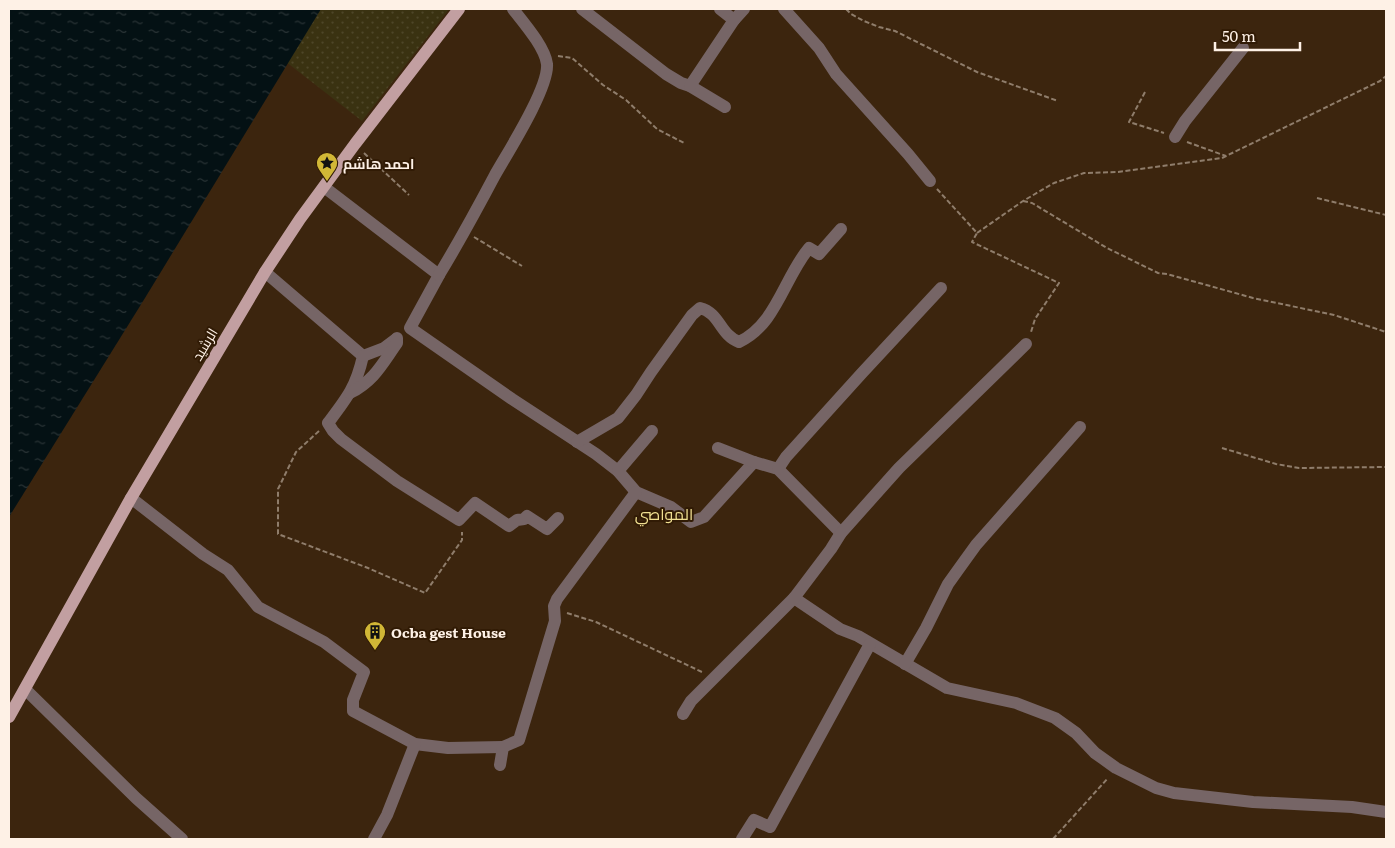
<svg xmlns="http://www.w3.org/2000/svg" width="1395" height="848" font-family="Literata,Cairo,serif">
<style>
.sand{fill:url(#sand-dots)}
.water{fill:url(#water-ripples)}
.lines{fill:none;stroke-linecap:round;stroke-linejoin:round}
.path{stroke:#8f7d6b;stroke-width:2;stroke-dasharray:5 2.5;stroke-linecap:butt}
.minor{stroke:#766566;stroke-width:12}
.major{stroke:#c29fa1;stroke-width:12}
.labels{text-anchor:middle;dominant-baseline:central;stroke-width:4;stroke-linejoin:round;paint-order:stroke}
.poi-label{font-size:14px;font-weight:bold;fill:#fef1e6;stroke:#311b05;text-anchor:start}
.street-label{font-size:14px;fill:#fef1e6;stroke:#311b05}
.quarter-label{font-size:16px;fill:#f0df91;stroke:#311b05}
</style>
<defs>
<pattern id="sand-dots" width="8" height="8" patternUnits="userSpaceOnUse" patternTransform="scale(1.25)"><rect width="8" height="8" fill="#3a3211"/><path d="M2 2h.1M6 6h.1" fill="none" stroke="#4e4628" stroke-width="1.8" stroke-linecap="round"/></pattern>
<pattern id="water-ripples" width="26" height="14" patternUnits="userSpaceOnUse" patternTransform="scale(1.25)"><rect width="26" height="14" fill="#041114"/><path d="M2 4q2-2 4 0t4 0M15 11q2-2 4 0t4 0" fill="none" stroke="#2a3436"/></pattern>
</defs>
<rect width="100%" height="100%" fill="#3c250e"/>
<!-- sand -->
<polygon class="sand" points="263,9 449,9 362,121 249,33"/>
<!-- water -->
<polygon class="water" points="9,9 321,9 145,298 9,517"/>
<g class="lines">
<!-- path -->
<g class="path">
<polyline points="846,9 851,14 864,21 879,27 895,31 977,72 1058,101"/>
<polyline points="558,56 572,58 603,85 626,100 657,129 684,143"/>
<polyline points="1145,92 1129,122 1164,133"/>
<polyline points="1187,142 1226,156"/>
<polyline points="364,153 409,195"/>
<polyline points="937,189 977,233 972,242 1059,283 1035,319 1031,332"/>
<polyline points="1317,198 1386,215"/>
<polyline points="1023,201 1032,203 1107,248 1158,273 1167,274 1253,298 1334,315 1386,332"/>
<polyline points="977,233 1023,201 1054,183 1084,173 1118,172 1222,158 1380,81 1386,76"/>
<polyline points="474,237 522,266"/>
<polyline points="319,431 296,452 278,489 278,534 368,568 425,593 462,540 462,532"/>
<polyline points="1222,448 1276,464 1299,468 1386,467"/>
<polyline points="567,613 596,622 702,672"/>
<polyline points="1053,839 1108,778"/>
</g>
<!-- minor -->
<g class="minor">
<polyline points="582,9 666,74 681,83 690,86 725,107"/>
<polyline points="720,9 734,20"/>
<polyline points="784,9 819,48 836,74 908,154 930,181"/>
<polyline points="690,86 734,20 744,9"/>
<polyline points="1175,137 1185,121 1243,48"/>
<polyline points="324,187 439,275 410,328 512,399 596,454 618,471 636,492 671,507 691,522 704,517 754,462"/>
<path d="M265,272l98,84c-7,31 -16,42 -35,67l5,8 8,8 56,42 62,39 16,-17 34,23 8,-6 7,-1 3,-3 20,13 11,-11"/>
<path d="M439,275c20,-33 38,-66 56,-100 13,-23 54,-87 52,-111 -2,-17 -24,-42 -34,-55"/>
<polyline points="363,356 384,348 396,339"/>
<path d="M350,393c24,-12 32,-29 47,-50v-5"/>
<path d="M577,442l41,-24 18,-23 15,-23 41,-57 8,-7c20,5 20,27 39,34 37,-17 45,-64 70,-94l10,6 22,-25"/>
<polyline points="718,448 754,462 778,469 841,533"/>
<polyline points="778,469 786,457 862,373 941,288"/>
<polyline points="618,471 652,431"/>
<polyline points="131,498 203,554 228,570 258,607 324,642 364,672 353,700 353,711 415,744 448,748 503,747"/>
<polyline points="794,598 840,629 858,636 947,688 1016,703 1055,718 1076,733 1095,753 1116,768 1156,788 1174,793 1253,802 1352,807 1386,812"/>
<polyline points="905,664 926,628 948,584 958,570 976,545 1080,427"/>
<polyline points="25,689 136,798 182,839"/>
<polyline points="683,714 691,701 794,598 831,549 841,533 899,468 1026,344"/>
<polyline points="500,765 503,747 519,740 555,621 554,606 557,599 636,492"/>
<polyline points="374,839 387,815 415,744"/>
<polyline points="742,839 754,820 770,827 870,644"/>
</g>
<!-- major -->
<polyline class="major" points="9,717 131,498 265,272 300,219 355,144 459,9"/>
</g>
<!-- icons -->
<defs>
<g id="sight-pin" transform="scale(1.125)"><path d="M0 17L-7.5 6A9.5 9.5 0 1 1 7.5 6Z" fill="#d1b736" stroke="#311b05"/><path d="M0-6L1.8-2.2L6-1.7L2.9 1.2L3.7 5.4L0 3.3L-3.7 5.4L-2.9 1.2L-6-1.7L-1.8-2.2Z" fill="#111"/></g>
<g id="building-pin" transform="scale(1.125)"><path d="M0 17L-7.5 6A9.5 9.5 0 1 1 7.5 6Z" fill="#d1b736" stroke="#311b05"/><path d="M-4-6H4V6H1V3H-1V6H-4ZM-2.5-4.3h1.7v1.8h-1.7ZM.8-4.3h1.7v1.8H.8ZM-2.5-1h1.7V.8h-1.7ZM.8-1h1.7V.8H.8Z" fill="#111"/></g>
</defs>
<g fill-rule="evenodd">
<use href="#sight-pin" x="327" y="163"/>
<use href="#building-pin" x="375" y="632"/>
</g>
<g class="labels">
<!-- poi labels -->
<g class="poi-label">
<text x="343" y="163">احمد هاشم</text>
<text x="391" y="632">Ocba gest House</text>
</g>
<!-- street labels -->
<g class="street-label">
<text transform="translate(204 344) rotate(-59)">الرشيد</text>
</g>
<!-- quarter labels -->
<g class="quarter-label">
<text x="664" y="513">المواصي</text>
</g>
</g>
<!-- border -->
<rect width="1395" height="848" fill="none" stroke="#fef1e6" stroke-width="20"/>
<!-- scale -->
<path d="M1215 42v8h85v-8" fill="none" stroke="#fef1e6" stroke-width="2.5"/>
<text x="1222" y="42" font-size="15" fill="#fef1e6" stroke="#311b05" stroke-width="4" paint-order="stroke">50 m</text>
</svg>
